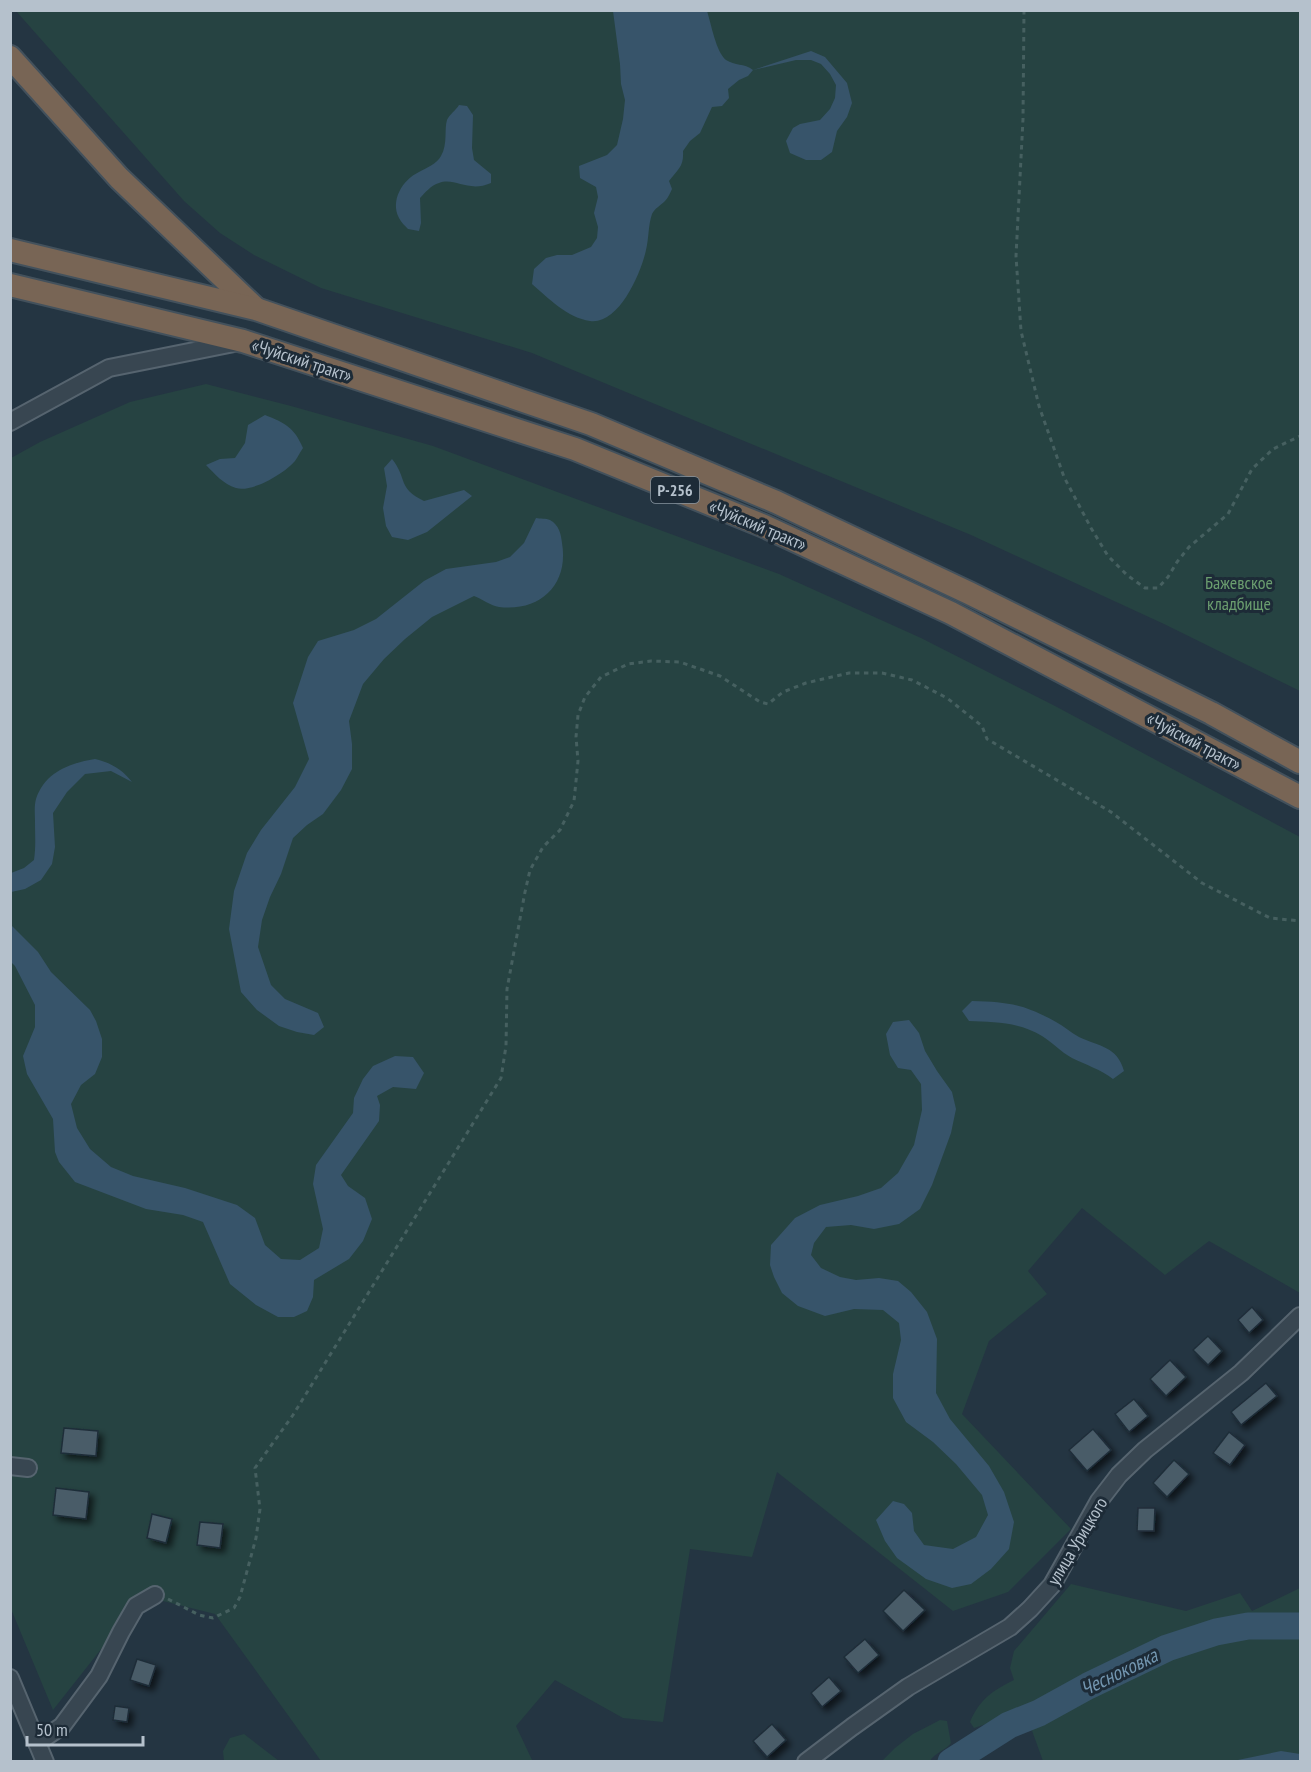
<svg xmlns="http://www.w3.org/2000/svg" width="1311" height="1772" font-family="'PT Sans Narrow',sans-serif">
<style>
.green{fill:#264342}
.water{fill:#37546a}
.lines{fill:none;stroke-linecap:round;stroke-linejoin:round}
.river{stroke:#37546a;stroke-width:27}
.building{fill:#485b68;stroke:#1f2d39;stroke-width:1.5;filter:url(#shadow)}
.minor-casing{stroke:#56646f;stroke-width:20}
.highway-casing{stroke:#43515c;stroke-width:26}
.path{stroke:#466060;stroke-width:3;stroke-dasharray:4.5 4.5;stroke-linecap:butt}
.minor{stroke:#384651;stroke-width:16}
.highway{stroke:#786555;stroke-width:22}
.labels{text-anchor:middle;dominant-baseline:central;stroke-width:6;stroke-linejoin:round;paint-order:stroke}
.shield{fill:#1d2b37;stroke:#87949f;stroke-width:1.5}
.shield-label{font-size:16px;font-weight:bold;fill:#b5c1cc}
.street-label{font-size:18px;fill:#b5c1cc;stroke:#1d2b37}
.park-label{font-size:18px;fill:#6b9e6f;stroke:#1d2b37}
.water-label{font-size:20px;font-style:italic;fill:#7396b0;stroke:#1d2b37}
</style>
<defs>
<filter id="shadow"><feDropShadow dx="4.5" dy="4.5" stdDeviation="3" flood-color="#0009"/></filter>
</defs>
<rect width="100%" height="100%" fill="#243542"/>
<!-- green -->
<g class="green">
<polygon points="16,11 1300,11 1300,691 1164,624 971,535 532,353 321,288 254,255 220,233 184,201"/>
<polygon points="206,384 291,406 433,446 779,574 921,638 1055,706 1300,837 1300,1293 1209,1241 1165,1275 1082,1208 1028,1271 1047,1294 989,1341 962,1414 1071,1529 1008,1592 953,1611 777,1472 752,1557 690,1549 663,1722 623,1718 555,1680 516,1726 533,1762 321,1761 215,1614 143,1596 53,1710 11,1609 11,458 40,442 130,402"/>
<path d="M1071,1584l115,27 54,-18 12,18 48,-23v173h-257l-16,-44 -12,6 -11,3 -15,-3 -15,5 -4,-6c10,-23 22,-31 44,-42l-4,-12 4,-17z"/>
<path d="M940,1720l7,1 4,22c-6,8 -17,10 -21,18h-48l13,-13 18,-14z"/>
<polygon points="244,1734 279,1761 224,1761 223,1751 230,1738"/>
</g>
<!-- water -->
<g class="water">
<path d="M613,11h94c4,12 9,41 19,49 9,6 18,3 27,10l58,-19 14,6 22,26 5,20 -5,14 -10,14 -5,21 -11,8h-15l-16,-7 -4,-12 7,-13 7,-4 20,-4 10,-11 5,-11 1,-13 -6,-11 -9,-10 -10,-4h-15l-43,10 -5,6 -9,4 -11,9 1,9 -7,8 -10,1 -12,26 -10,8 -7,10c1,16 -5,18 -14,30l3,8c-2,4 -4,9 -7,12 -5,5 -10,7 -13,13 -4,12 -3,24 -6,36 -5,23 -27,75 -56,71 -22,-3 -42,-23 -58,-37l2,-15 12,-11 11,-3h15l19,-8 6,-9 1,-11 -4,-14 4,-16 -2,-10 -16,-9 -1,-12 28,-11 10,-10 6,-26 2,-19 -4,-16 -1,-20z"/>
<path d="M459,105l8,1 6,9 -1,33 2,12 17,14v9c-23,10 -36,-6 -52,0 -8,2 -14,10 -19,15l1,25 -2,8 -11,-2c-3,-3 -7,-7 -9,-11 -9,-17 3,-38 20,-46 7,-4 18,-8 22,-16 7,-12 3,-27 6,-36 2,-5 9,-10 12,-15z"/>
<path d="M265,415c20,8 29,12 38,33 -3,4 -5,9 -8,13 -10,12 -43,32 -59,27 -13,-4 -21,-14 -30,-23l14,-6 15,-1 10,-15 3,-18z"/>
<path d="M392,459c16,20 5,29 32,42l40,-11 8,6 -45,36 -19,8 -16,-3 -6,-11 -3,-18 4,-22 -3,-18z"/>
<path d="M536,518c4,1 10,0 14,2 9,5 11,14 12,23 7,41 -21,69 -63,64 -8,-1 -17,-8 -25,-11l-42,21 -27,22 -21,20 -21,25 -14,37 3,23v25l-11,21 -18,24 -16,11 -14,13 -12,36 -11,23 -8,23 -4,27 13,38 14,14 33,14 6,14 -10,8 -17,-3 -18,-6 -22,-16 -16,-18 -12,-63 5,-38 13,-38 14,-23 34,-43 14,-28 -16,-56 15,-46 10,-16 36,-11 22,-11 48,-38 22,-12 50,-7 14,-5 14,-14z"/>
<path d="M95,759c16,4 27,10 37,23l-21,-11 -26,3 -18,18 -14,21 2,34 -3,17 -11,16 -16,9 -14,3v-19l13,-5 10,-8c2,-14 1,-24 1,-38 0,-7 -1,-16 1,-23 9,-27 34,-36 59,-40z"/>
<polygon points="11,925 38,952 51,972 90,1010 96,1021 102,1039 102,1057 95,1074 81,1085 71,1104 77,1128 90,1149 111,1167 133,1176 185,1188 237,1205 255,1218 265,1245 281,1259 300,1260 319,1248 323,1229 313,1184 316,1165 353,1113 354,1098 363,1079 373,1066 395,1056 413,1057 424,1073 416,1089 393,1087 377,1096 380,1105 379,1121 341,1175 348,1186 365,1198 372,1219 363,1241 349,1259 314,1280 313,1297 307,1311 294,1317 278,1317 256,1305 230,1284 203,1222 183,1215 146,1209 75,1182 59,1162 55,1152 53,1119 27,1074 23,1056 35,1027 35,1005 15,966 11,962"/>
<path d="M972,1001c36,1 52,3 84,21 8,4 15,11 23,15 21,10 38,9 45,34l-11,8c-13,-10 -27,-14 -41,-21 -11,-6 -20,-16 -30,-22 -22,-14 -48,-14 -73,-15l-7,-10z"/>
<polygon points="909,1020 919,1033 925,1051 937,1071 952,1092 956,1109 951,1133 932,1185 920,1209 899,1224 874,1229 851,1225 826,1227 814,1243 811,1255 821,1268 840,1277 856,1280 879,1278 898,1281 911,1292 927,1312 937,1339 936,1393 950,1419 989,1466 1004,1492 1014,1522 1009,1549 991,1569 971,1584 952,1588 926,1579 897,1558 885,1541 876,1520 893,1501 904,1504 912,1513 914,1531 924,1545 953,1549 976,1537 988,1515 982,1495 956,1464 933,1442 906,1422 893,1398 893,1374 901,1340 899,1323 883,1310 854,1309 825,1316 798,1306 782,1293 774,1277 770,1265 771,1245 795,1218 820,1205 858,1196 881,1188 898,1173 914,1145 922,1110 921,1084 911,1070 898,1068 890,1055 886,1034 893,1022"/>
<polygon points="1281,1751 1300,1754 1300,1761 1233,1761"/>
</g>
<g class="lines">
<!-- river -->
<polyline class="river" points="951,1762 1009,1725 1039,1713 1088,1686 1167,1648 1216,1632 1248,1626 1300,1626"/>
</g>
<!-- building -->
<g class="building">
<polygon points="1252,1307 1263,1320 1249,1333 1238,1320"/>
<polygon points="1208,1336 1222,1351 1208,1365 1193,1350"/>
<polygon points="1170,1360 1186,1377 1166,1396 1150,1379"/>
<polygon points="1266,1383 1277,1396 1241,1425 1231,1412"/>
<polygon points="1134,1399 1148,1416 1129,1432 1115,1414"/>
<polygon points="64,1428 98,1431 96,1456 61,1453"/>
<polygon points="1093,1429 1111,1450 1087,1471 1069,1450"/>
<polygon points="1229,1432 1245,1445 1230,1465 1213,1453"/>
<polygon points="1174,1460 1189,1474 1167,1497 1153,1483"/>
<polygon points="56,1488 89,1492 86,1519 53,1515"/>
<polygon points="1138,1508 1155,1508 1154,1531 1137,1531"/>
<polygon points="152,1514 172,1519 166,1543 147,1538"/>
<polygon points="200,1522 223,1524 220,1548 197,1545"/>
<polygon points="904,1590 925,1610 903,1631 883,1611"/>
<polygon points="865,1639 879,1655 858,1673 844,1657"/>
<polygon points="137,1659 156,1665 149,1686 130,1680"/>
<polygon points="829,1677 841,1691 822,1707 811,1693"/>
<polygon points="115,1706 129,1708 127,1722 113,1720"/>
<polygon points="772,1724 786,1740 767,1757 753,1741"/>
</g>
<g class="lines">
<!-- minor casing -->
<g class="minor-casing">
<g id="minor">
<polyline points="10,422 109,368 239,342"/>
<polyline points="10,1466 28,1468"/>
<polyline points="10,1678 45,1762"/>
<polyline points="37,1743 62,1726 99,1676 121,1632 136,1606 155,1595"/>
<polyline points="806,1762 852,1727 908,1687 1010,1627 1030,1609 1052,1585 1099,1501 1119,1475 1145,1450 1241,1373 1300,1316"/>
</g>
</g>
<!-- highway casing -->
<g class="highway-casing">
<g id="highway">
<polyline points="10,57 119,178 255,308"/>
<polyline points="10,250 256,309 591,424 776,502 969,593 1211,713 1300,762"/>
<polyline points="10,285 243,341 575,449 764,526 951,613 1300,797"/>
</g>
</g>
<!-- path -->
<g class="path">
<polyline points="1024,10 1023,119 1016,256 1021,331 1039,406 1064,477 1091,528 1108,556 1127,575 1145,588 1158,588 1168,577 1177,562 1189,547 1228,514 1252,469 1273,449 1300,436"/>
<polyline points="168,1599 199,1615 213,1618 234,1608 240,1597 256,1538 260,1509 255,1468 293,1415 501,1078 506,1046 507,989 525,892 530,870 543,847 560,830 574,801 578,761 576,737 578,715 585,697 601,677 628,664 651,661 680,662 720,676 760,702 768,704 783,692 806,683 849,673 882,673 912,680 947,698 982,726 987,739 1111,812 1202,883 1270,918 1300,921"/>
</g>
<!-- minor -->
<use href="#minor" class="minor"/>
<!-- highway -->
<use href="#highway" class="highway"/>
</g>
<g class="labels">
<!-- shield labels -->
<rect class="shield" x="651" y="477" width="48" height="26" rx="4.5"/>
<g class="shield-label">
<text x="675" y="490">Р-256</text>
</g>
<!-- street labels -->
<g class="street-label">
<text transform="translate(302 360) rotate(18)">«Чуйский тракт»</text>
<text transform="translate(758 525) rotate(23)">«Чуйский тракт»</text>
<text transform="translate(1194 741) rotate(28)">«Чуйский тракт»</text>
<text transform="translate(1077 1541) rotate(-59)">улица Урицкого</text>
</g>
<!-- park labels -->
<g class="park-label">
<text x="1239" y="582">Бажевское<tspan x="1239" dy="21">кладбище</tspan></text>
</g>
<!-- water labels -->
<g class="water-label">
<text transform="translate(1119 1672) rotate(-26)">Чесноковка</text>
</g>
</g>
<!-- border -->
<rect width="1311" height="1772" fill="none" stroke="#b5c1cc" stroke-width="24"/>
<!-- scale -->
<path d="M27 1736v9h116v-9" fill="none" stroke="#b5c1cc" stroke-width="3"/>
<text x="36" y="1736" font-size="18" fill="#b5c1cc" stroke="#1d2b37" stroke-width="4.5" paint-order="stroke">50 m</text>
</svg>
